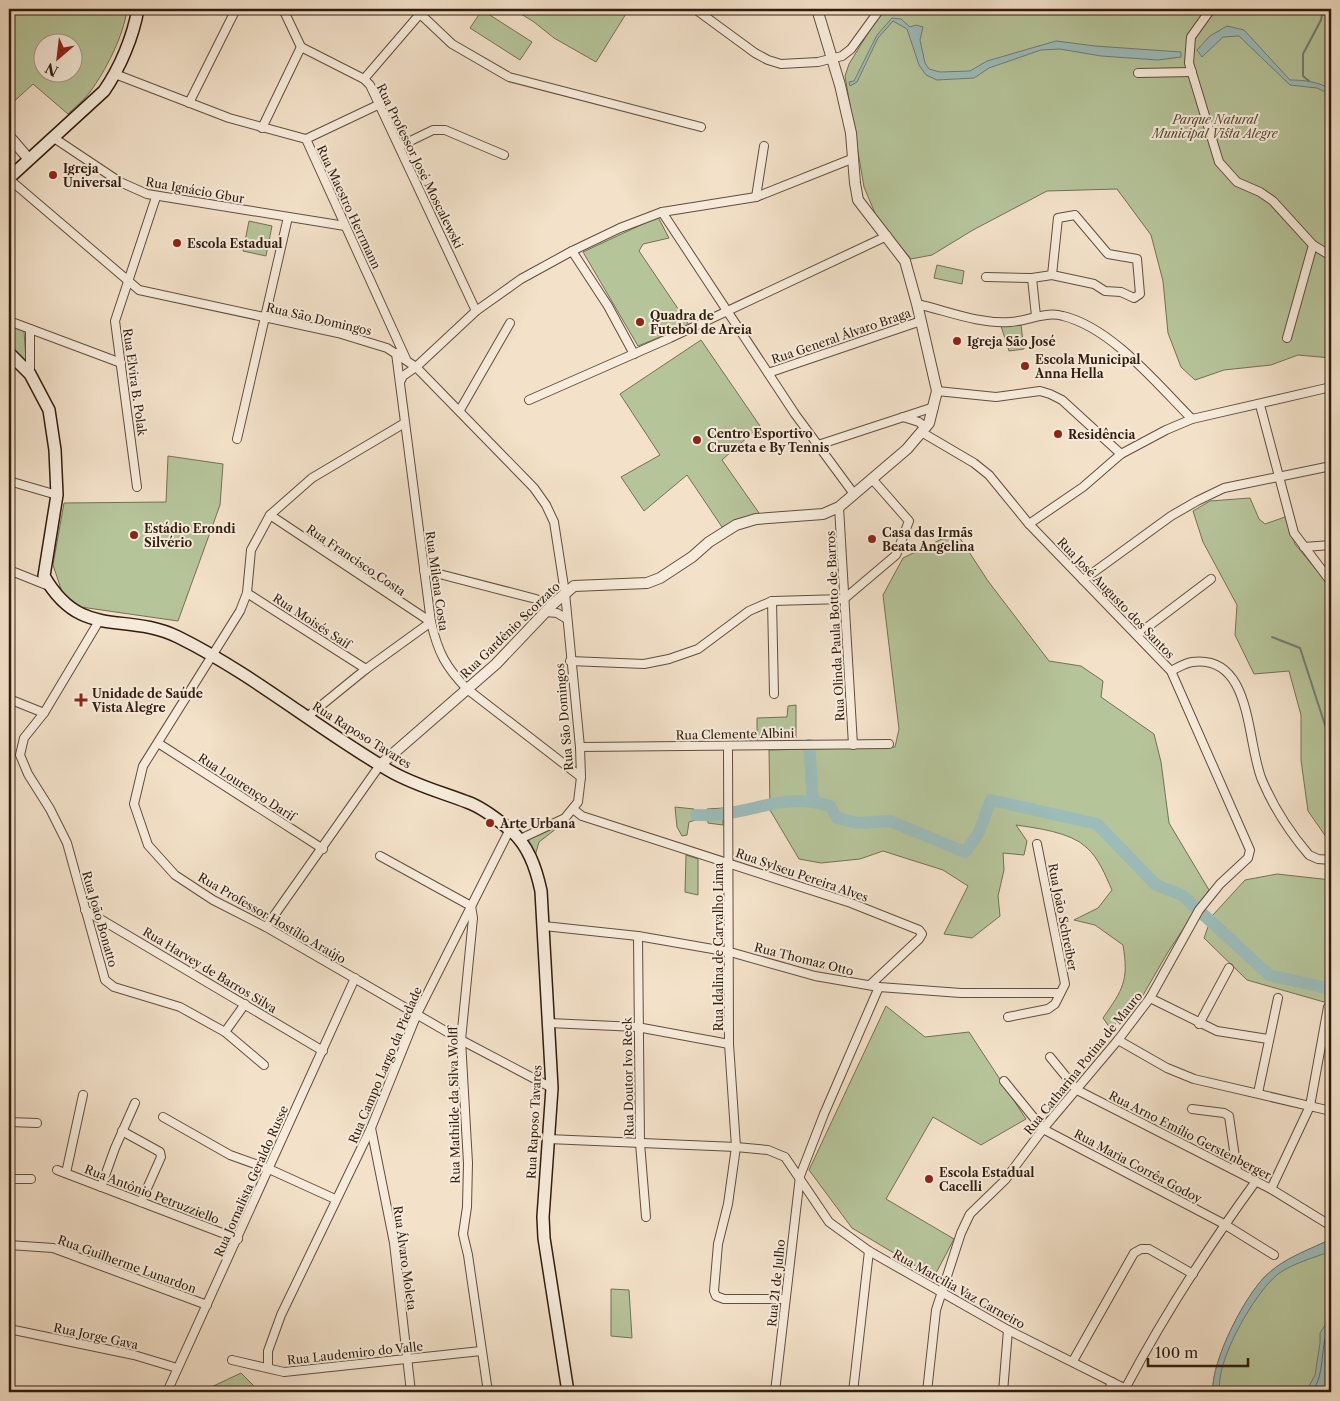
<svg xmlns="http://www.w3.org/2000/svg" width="1340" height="1401" font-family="'Libre Caslon Text',serif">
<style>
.green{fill:#b6c49a;stroke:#747054;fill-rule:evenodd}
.water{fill:#9cbcba;stroke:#717c76}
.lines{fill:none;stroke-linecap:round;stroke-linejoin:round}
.shore{stroke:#666c64;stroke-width:1}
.stream{stroke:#717c76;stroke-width:2}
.river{stroke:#9cbcba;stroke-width:12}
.minor-casing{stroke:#624d3e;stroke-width:10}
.tertiary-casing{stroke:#624d3e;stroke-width:12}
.secondary-casing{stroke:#311c0f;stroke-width:14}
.minor{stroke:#f7ecdc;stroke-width:8}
.tertiary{stroke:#f7ecdc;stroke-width:10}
.secondary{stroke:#f7ecdc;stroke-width:11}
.poi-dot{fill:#8f2418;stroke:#f7ecdc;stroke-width:2}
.labels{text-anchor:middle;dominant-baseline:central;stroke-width:4;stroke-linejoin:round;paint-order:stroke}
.park-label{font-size:12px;font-style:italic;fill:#594e39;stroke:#f7ecdc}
.street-label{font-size:12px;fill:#311c0f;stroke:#f7ecdc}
.poi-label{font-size:12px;font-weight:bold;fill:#311c0f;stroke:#f7ecdc;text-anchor:start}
</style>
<rect width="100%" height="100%" fill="#f3e1c9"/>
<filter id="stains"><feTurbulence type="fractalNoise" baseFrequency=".004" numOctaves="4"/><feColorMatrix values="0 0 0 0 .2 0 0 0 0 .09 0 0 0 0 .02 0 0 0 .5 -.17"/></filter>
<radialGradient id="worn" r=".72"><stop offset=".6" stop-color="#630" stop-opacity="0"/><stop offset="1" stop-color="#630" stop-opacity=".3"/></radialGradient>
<!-- green -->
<g class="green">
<path d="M9,9h118c-3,26 -21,61 -37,83 -6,8 -15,15 -22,22l-35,-30 -24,22zM42,42h30v30h-30z"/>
<polygon points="513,9 629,9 596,62 554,38 534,22"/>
<polygon points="883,9 1331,9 1331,358 1298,355 1271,365 1224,370 1195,380 1181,367 1168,333 1163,281 1151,235 1117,189 1047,191 973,230 932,255 911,259 877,218 864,187 845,76 849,64"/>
<polygon points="482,10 532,42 520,60 470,28"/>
<polygon points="658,217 669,238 643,244 639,251 689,325 638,346 583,252"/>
<polygon points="249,221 272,226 266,256 243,251"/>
<polygon points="937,265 964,271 962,284 934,278"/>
<polygon points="9,325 24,331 26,361 9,345"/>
<polygon points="1021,325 1024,349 1009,351 1001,326"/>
<polygon points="701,340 760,426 722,460 759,513 722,527 687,475 644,511 621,477 660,455 620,394"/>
<polygon points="168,456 223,464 220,505 178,621 81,607 63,595 53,565 64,503 166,502"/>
<polygon points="1250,498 1259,519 1265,524 1285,517 1295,544 1331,588 1331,844 1308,811 1301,760 1301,715 1289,671 1254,674 1235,635 1237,605 1203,542 1193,511 1210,501"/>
<path d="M956,532l32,49 61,80 32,5 22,15 -2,16 53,37 7,28 8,61 40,67 -41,62 -33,57 -25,19 -7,-10c20,-29 26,-37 20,-73l-28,-20 -21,-5 24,-12 14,-18c-7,-15 -13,-32 -26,-43 -16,-15 -50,-19 -70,-22l11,16 -3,14 -21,-2 1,17 -6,26 2,20 -28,22 -28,-4 24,-48 -25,-16 -60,-19 -23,8 -39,4 -22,-4 -29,-49 -1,-60 126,-3 4,-18 -16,-134 20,-37z"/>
<polygon points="796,705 796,738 757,739 757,718 787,717 788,706"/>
<polygon points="675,807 694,809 696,820 689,822 687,835 682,836 677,827"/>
<polygon points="723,808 723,825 708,823 707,809"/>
<polygon points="561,825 539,842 535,856 528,842 530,839"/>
<polygon points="686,855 698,859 698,895 685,892"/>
<polygon points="1277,874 1331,880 1331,1004 1247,980 1204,938 1212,916 1245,880"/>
<polygon points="886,1006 925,1037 969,1032 1026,1119 981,1145 933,1117 886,1199 954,1239 934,1277 852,1228 809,1170"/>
<path d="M1331,1239v153h-118c-3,-29 34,-102 57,-120 17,-15 41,-23 61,-33z"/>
<polygon points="611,1289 629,1290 632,1338 611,1336"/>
<polygon points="241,1373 260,1392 204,1392 205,1390"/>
</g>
<!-- water -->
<g class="water">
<polygon points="892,18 901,19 910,27 916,25 923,27 920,40 925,63 929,69 940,72 970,71 987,61 1056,41 1095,46 1181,52 1181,57 1158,60 1101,56 1060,49 1041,50 989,68 974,78 937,80 926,75 919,65 907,29 893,21 878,38 857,82 850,86 849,82 854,81 877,35"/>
<path d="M1227,26l17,4 46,50c15,0 28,2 41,9v6l-14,-7 -27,-3 -51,-49 -16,1 -21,20 -5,-7 13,-14z"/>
<path d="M1331,1239v12c-17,7 -38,12 -53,23 -23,18 -64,89 -58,118h-7c-3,-29 34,-102 57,-120 17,-15 41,-23 61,-33z"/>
<polygon points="1331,1316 1331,1392 1306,1392 1315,1375 1320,1343 1320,1333"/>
</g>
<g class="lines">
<!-- shore -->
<path class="shore" d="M1312,1392c15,-20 6,-48 19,-67"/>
<!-- stream -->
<g class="stream">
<polyline points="1309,81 1303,76 1303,54 1321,20 1323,9"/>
<polyline points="1272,637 1300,648 1326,728 1331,734"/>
</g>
<!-- river -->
<g class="river">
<polyline points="809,745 813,800"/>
<path d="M696,815c9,0 18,1 27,-1 39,-5 66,-21 107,-8l7,12 21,5 32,-2 75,31 13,-18 13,-34 106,24 59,61 26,10 87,80 62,14"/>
</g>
<!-- minor casing -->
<g class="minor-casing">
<g id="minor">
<polyline points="283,9 301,47 364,79 370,85 476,311"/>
<polyline points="415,9 452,44 509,77 701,127"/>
<polyline points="695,9 755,53 768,60 781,64 818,62 842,56 851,49 880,9"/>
<polyline points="1211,9 1191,37 1189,63 1219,162 1237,182 1260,192 1273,201 1313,245 1331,256"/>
<polyline points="1138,73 1192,72"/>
<polyline points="115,74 229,118 306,139 406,359"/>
<polyline points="364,79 419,15"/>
<polyline points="189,103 236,9"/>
<polyline points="262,128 301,47"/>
<polyline points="54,138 120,182 147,194 345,226"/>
<polyline points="306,139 380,104"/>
<polyline points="400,146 433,130 445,130 504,155"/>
<polyline points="9,179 139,290 338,333 387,348 416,367 534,488 546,505 554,522 565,593 580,747 581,777 578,802 565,818 520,839"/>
<polyline points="756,197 764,146"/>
<polyline points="662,212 795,414 854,494"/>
<polyline points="572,251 608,306 634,354"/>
<polyline points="986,277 1032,278 1052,275 1094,284 1105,291 1121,292 1134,298 1140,294 1137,259 1108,254 1075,215 1058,218 1052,275"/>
<polyline points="1032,278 1036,316"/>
<path d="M917,304c31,7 61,20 93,18 18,-1 35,-11 53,-6 49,12 94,68 129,103"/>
<polyline points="9,321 121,363"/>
<polyline points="30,329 30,374"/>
<polyline points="1287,338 1313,245"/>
<path d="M396,353l35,269c7,31 15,45 36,67l114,88"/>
<polyline points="768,373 921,321"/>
<polyline points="400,382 403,376 416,367 476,311 521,279 572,251 620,228 662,212 756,197 854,158"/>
<polyline points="937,391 996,397 1040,391 1050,394 1062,400 1121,454"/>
<polyline points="529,400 670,338 887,236"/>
<polyline points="1260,405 1294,533 1331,582"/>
<polyline points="460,410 510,323"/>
<polyline points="903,417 919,422 926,428"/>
<polyline points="403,424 312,478 270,515 251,550 247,593 240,611 143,766 134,804 148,845 175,875 213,900 266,927 461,1040 552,1088"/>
<polyline points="923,433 974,463 989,475 1029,524 1171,671 1250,850 1248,858 1220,884 1199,910 1150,998 1118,1040 1043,1129 1005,1180 970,1214 961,1233 936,1310 927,1392"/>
<polyline points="237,439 288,217"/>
<polyline points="818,445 934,407"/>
<polyline points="9,481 57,495"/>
<polyline points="137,487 115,321 156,197"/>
<polyline points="839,507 853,745"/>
<polyline points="270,515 431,622 366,669 307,717"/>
<polyline points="1029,524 1083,487 1121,454 1166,430 1192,419 1331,387"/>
<polyline points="1304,547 1331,545"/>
<polyline points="9,570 49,586"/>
<polyline points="424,570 536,599"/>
<polyline points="1083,580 1171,516 1197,501 1224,488 1331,466"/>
<polyline points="247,593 366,669"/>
<polyline points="772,601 774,694"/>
<polyline points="546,612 557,613 567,619"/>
<polyline points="99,621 44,713 24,738 20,755 28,774 50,809 67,843 105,980 114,987 180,1007 225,1032 264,1065"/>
<polyline points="1137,635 1211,579"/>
<polyline points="570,661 644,664 669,659 698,649 749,611 772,601 844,599 896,555 909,521 873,480"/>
<path d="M1171,671c6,-3 14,-8 21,-9 61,-8 54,80 70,118 11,26 29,54 47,75l9,4 13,1"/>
<polyline points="9,699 44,713"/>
<polyline points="158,743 323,849"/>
<polyline points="728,746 729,1044 736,1147 728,1204 718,1244 714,1291 716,1296 724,1299 785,1299"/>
<polyline points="580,747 889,744"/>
<polyline points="573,809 582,816 851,903 919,930 922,934 919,939 870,985"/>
<polyline points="380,856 471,906 473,918 461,1040 468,1163 467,1207 463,1234 468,1255 488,1392"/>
<polyline points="85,910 323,1051"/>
<polyline points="544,926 638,936 730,952 815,976 879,987 961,993 1060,993"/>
<polyline points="266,927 380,765"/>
<polyline points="638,936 640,1143 646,1217"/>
<polyline points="1150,998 1217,1031 1268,1039"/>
<polyline points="1008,1017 1048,1009 1055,1004 1065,984 1037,844"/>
<polyline points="549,1023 637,1027 729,1044"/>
<polyline points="1199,1024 1229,968"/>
<polyline points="225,1032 245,1004"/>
<polyline points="1118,1040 1167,1068 1194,1079 1331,1111"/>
<polyline points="1050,1057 1077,1090 1271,1189 1328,1224"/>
<polyline points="1004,1081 1043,1129 1224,1224 1274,1255"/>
<polyline points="1258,1093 1278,998"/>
<polyline points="1192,1109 1224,1113 1229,1116 1237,1171"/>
<polyline points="163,1117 230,1155 269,1169 335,1199"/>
<polyline points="9,1122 37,1123"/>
<polyline points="371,1128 394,1243 411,1392"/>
<polyline points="122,1131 160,1152 161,1157 141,1202"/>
<polyline points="548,1139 736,1147 768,1150 785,1157 829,1222 869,1251 1008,1330 1132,1392"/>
<polyline points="57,1170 238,1239"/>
<polyline points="66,1173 83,1095"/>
<polyline points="9,1179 31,1179"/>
<polyline points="101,1187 115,1148 135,1103"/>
<polyline points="1271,1189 1310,1106 1328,1007"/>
<polyline points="9,1245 53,1248 207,1305"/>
<polyline points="9,1329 134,1355 177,1368"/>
<polyline points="232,1360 284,1372 481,1351"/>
<polyline points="1073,1361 1134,1253 1141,1249 1149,1249 1193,1274"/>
<polyline points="268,1368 268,1351 281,1315 371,1128 417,1014 510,829"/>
<path d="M1125,1389c38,-72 83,-142 131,-208"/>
<polyline points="167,1392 355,978"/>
<polyline points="775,1392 800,1176 824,1114 879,987"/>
<polyline points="853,1392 869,1251"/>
<polyline points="1003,1392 1008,1330"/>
<polyline points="1108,1392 1112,1382"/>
</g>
</g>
<!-- tertiary casing -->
<g class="tertiary-casing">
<g id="tertiary">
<polyline points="9,136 27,157"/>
<polyline points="380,765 496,664 553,604 574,586 647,583 660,578 692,557 709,542 736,525 756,519 823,514 839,507 907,449 929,423 937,391 917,304 905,261 858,200 855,183 851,133 840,85 817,9"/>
</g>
</g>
<!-- secondary casing -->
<g class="secondary-casing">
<g id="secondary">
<path d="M9,178l95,-87c16,-23 29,-54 34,-82"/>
<path d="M9,353l21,21 19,36 6,40 2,45 -13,81c37,65 80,35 134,61 75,37 140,92 212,134 24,14 51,21 77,31 15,5 30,17 42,27 19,15 27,39 32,62l11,197 -9,129 1,21 24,154"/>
</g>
</g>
<!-- minor -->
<use href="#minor" class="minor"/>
<!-- tertiary -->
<use href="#tertiary" class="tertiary"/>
<!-- secondary -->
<use href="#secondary" class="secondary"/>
</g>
<!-- markers -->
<g class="poi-dot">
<circle cx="53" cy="175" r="5"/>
<circle cx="177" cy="243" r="5"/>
<circle cx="640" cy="322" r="5"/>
<circle cx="957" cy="341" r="5"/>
<circle cx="1025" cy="366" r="5"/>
<circle cx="1058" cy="434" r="5"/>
<circle cx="697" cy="440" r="5"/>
<circle cx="134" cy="535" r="5"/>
<circle cx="872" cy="539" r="5"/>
<path d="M78.5 692.5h5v5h5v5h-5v5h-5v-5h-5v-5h5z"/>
<circle cx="490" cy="823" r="5"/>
<circle cx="929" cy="1179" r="5"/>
</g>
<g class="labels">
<!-- park labels -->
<g class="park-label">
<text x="1215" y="119">Parque Natural<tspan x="1215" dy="14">Municipal Vista Alegre</tspan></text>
</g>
<!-- street labels -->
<g class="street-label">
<text transform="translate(420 166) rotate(64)">Rua Professor José Moscalewski</text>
<text transform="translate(195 190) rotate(10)">Rua Ignácio Gbur</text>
<text transform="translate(349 207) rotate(65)">Rua Maestro Herrmann</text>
<text transform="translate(319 319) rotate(13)">Rua São Domingos</text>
<text transform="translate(841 336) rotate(-19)">Rua General Álvaro Braga</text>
<text transform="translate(135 382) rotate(82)">Rua Elvira B. Polak</text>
<text transform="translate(356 560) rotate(34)">Rua Francisco Costa</text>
<text transform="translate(437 581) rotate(82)">Rua Milena Costa</text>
<text transform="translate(1116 598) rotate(46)">Rua José Augusto dos Santos</text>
<text transform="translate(312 621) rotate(33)">Rua Moisés Saif</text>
<text transform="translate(835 626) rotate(-93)">Rua Olinda Paula Botto de Barros</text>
<text transform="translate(510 630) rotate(-44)">Rua Gardênio Scorzato</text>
<text transform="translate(564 717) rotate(-95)">Rua São Domingos</text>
<text transform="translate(735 734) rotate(-1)">Rua Clemente Albini</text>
<text transform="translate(362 735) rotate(32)">Rua Raposo Tavares</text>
<text transform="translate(247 787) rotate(33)">Rua Lourenço Darif</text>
<text transform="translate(802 875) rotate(19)">Rua Sylseu Pereira Alves</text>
<text transform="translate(1063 917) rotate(79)">Rua João Schreiber</text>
<text transform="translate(272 918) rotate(30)">Rua Professor Hostílio Araújo</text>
<text transform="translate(100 919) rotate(74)">Rua João Bonatto</text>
<text transform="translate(718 947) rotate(-90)">Rua Idalina de Carvalho Lima</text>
<text transform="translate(804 959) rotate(14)">Rua Thomaz Otto</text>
<text transform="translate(210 970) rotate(31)">Rua Harvey de Barros Silva</text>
<text transform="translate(1083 1063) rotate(-51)">Rua Catharina Potina de Mauro</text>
<text transform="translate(385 1065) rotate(-67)">Rua Campo Largo da Piedade</text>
<text transform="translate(628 1077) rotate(-91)">Rua Doutor Ivo Reck</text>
<text transform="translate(454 1105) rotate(-91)">Rua Mathilde da Silva Wolff</text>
<text transform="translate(534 1122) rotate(-87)">Rua Raposo Tavares</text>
<text transform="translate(1190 1135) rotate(27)">Rua Arno Emílio Gerstenberger</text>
<text transform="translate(1138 1166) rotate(28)">Rua Maria Corrêa Godoy</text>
<text transform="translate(251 1181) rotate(-66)">Rua Jornalista Geraldo Russe</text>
<text transform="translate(152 1194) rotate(21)">Rua Antônio Petruzziello</text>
<text transform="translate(405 1258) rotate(82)">Rua Álvaro Moleta</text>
<text transform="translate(127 1264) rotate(20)">Rua Guilherme Lunardon</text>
<text transform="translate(776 1283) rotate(-84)">Rua 21 de Julho</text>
<text transform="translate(959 1289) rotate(29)">Rua Marcília Vaz Carneiro</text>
<text transform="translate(96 1336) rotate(12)">Rua Jorge Gava</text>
<text transform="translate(355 1353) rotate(-6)">Rua Laudemiro do Valle</text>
</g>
<!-- poi labels -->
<g class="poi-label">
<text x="63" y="168">Igreja<tspan x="63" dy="14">Universal</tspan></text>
<text x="187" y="243">Escola Estadual</text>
<text x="650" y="315">Quadra de<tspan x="650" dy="14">Futebol de Areia</tspan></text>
<text x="967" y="341">Igreja São José</text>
<text x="1035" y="359">Escola Municipal<tspan x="1035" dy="14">Anna Hella</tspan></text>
<text x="707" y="433">Centro Esportivo<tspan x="707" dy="14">Cruzeta e By Tennis</tspan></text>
<text x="1068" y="434">Residência</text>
<text x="144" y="528">Estádio Erondi<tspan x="144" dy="14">Silvério</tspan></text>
<text x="882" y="532">Casa das Irmãs<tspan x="882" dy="14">Beata Angelina</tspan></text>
<text x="92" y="693">Unidade de Saúde<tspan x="92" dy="14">Vista Alegre</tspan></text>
<text x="500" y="823">Arte Urbana</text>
<text x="939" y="1172">Escola Estadual<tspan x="939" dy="14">Cacelli</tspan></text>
</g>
</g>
<!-- margin -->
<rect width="1340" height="1401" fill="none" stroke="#f3e1c9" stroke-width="30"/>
<rect x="10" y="10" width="1320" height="1381" fill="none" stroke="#311c0f" stroke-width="2.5"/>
<rect x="15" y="15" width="1310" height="1371" fill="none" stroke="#311c0f"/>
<!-- north arrow -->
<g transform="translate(58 58) rotate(208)"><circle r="24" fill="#f7ecdc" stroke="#a8998a"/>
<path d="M0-4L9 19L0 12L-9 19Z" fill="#8f2418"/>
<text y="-8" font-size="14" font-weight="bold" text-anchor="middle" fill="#311c0f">N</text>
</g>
<!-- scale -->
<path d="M1148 1358v8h100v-8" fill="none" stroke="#311c0f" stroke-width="2.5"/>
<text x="1155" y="1358" font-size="15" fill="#311c0f" stroke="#f7ecdc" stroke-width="4" paint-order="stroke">100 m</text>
<rect width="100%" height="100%" filter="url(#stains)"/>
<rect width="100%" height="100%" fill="url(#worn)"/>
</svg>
